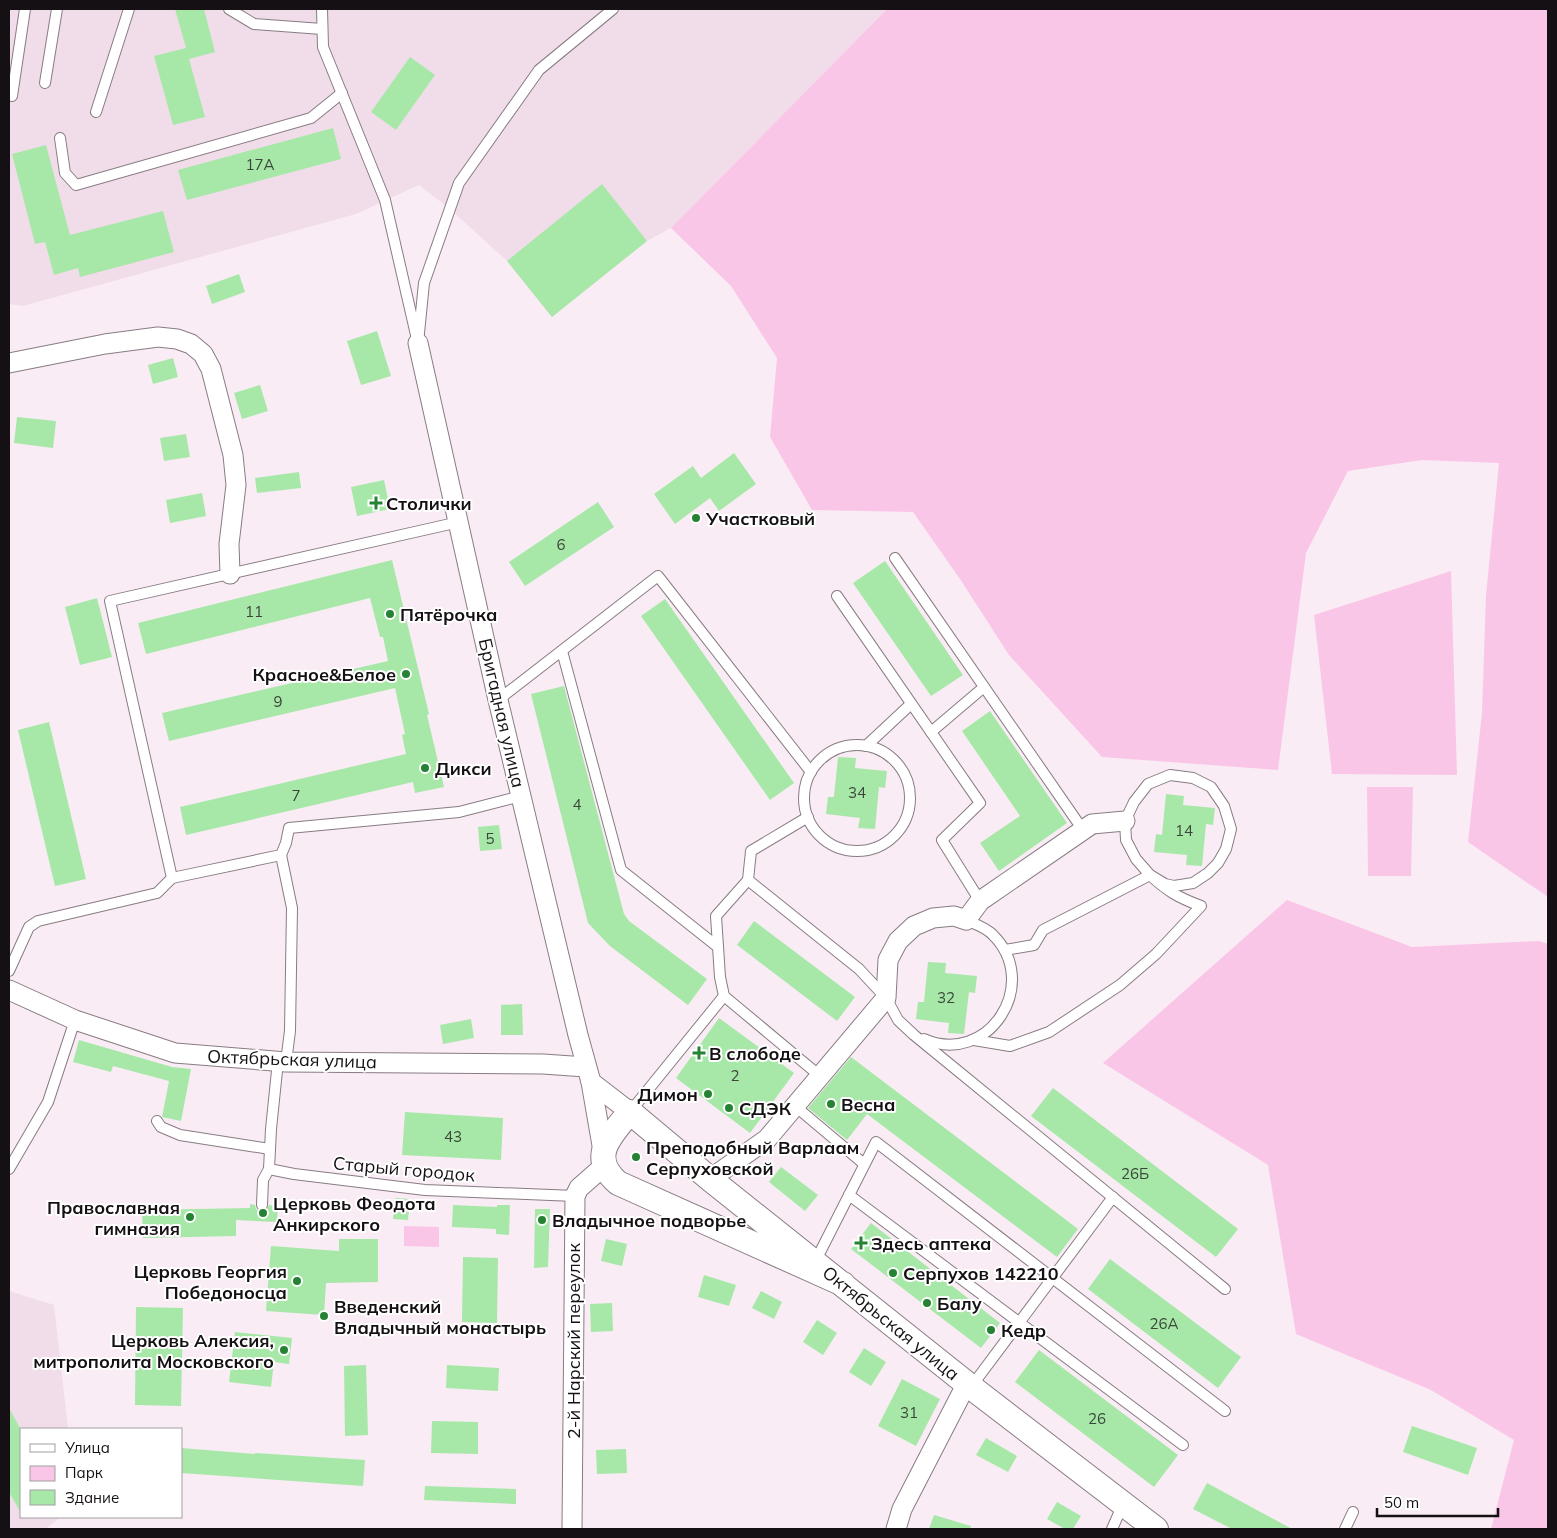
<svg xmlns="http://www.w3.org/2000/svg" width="1557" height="1538" font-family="Mulish,sans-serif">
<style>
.built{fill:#f1dde9}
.green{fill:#fac6e8}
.building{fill:#a7e8a9}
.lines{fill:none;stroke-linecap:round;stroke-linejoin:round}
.service-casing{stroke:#887c83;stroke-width:12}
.minor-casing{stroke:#887c83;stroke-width:21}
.tertiary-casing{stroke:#887c83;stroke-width:26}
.service{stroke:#fff;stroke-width:10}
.minor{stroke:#fff;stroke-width:19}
.tertiary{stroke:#fff;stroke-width:24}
.poi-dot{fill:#258233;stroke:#fff;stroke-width:2}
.labels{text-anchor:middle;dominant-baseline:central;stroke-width:4;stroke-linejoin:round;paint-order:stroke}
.number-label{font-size:15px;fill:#394638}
.poi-label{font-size:18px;font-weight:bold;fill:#141013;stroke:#fff;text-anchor:start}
.street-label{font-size:18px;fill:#141013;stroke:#fff}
</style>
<rect width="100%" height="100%" fill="#f9ecf4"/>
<!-- built -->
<g class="built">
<polygon points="9,9 887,9 671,228 647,241 552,317 507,261 450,209 419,185 356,214 23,306 9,304"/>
<polygon points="9,1291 54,1305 68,1429 21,1429 21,1517 60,1517 46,1529 9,1529"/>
</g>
<!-- green -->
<g class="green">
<polygon points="887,9 1548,9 1548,897 1468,842 1482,713 1486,596 1499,463 1422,460 1348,471 1306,553 1278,770 1102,757 1009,655 960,579 913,512 812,510 770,437 777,358 731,286 671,228"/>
<polygon points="1451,571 1457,775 1332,774 1314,615"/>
<polygon points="1367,787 1413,787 1411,876 1368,876"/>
<polygon points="1287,900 1412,947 1539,941 1548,944 1548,1529 1491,1529 1514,1440 1431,1390 1296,1334 1268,1165 1103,1063"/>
<polygon points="404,1226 439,1227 439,1247 404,1246"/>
</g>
<!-- building -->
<g class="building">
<polygon points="175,9 204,9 215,52 189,59 205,117 173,125 154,56 186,48"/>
<polygon points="410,57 435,75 396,130 371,112"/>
<polygon points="333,128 341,159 187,200 178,170"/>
<polygon points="46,145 70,235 163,211 174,252 80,277 78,268 54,275 45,242 35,244 12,154"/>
<polygon points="602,184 647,241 552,317 507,261"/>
<polygon points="239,274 245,292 212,304 206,286"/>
<polygon points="377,331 391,376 361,385 347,341"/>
<polygon points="173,358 178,377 153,384 148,365"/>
<polygon points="260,385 268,411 242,419 234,393"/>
<polygon points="17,417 56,421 53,448 14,443"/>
<polygon points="186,434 190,457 164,461 160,438"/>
<polygon points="734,453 756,484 719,511 710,498 675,524 654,494 693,466 701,478"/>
<polygon points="299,472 301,488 257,493 255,478"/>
<polygon points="384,480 390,509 357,516 351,487"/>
<polygon points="202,493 206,516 170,523 166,500"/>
<polygon points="598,502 614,527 525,586 509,562"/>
<polygon points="392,560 429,714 427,715 444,787 415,793 413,782 186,835 180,807 406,754 402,735 405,734 395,688 169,741 162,713 388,661 383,637 380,637 370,598 146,654 138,623"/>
<polygon points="885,561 963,675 931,696 853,583"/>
<polygon points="97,598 112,657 80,665 65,607"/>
<polygon points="665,599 794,783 770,800 641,616"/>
<polygon points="564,686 624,914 629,921 707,979 688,1005 610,946 588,923 531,694"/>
<polygon points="990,711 1067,823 999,871 980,843 1020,816 962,731"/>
<polygon points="49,722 86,879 55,886 18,730"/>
<polygon points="838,757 856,758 855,768 887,771 885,788 879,787 875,829 858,828 860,818 826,814 828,797 834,797"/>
<polygon points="1166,794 1184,796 1183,805 1215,808 1213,825 1206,824 1202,866 1186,865 1187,855 1154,852 1156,834 1162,835"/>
<polygon points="499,825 502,849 480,851 478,827"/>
<polygon points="754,921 855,997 837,1021 737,945"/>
<polygon points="928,962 946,963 945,973 977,976 975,993 969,992 964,1034 948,1033 949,1023 916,1019 918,1002 924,1002"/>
<polygon points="522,1004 523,1035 501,1035 501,1005"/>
<polygon points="719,1018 794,1073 750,1133 676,1078"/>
<polygon points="471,1019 474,1038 443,1044 440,1025"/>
<polygon points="79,1040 172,1067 191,1069 181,1121 162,1117 169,1081 113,1066 111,1072 73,1062"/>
<polygon points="851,1057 1078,1229 1057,1257 867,1114 847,1140 808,1108"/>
<polygon points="1053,1088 1238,1229 1216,1257 1031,1116"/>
<polygon points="405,1112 503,1118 501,1160 402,1155"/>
<polygon points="781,1167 818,1195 805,1211 769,1182"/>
<polygon points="395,1198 410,1199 408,1220 393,1219"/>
<polygon points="250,1204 255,1205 256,1209 261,1212 266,1211 269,1205 278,1206 277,1222 236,1220 236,1236 143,1238 142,1210 250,1208"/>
<polygon points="453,1205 497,1207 497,1205 510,1205 509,1235 496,1234 496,1229 452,1227"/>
<polygon points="535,1209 550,1209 548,1267 534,1268"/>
<polygon points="871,1223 1000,1323 981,1348 851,1249"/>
<polygon points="339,1239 378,1239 378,1282 326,1283 324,1315 266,1311 271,1246 339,1251"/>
<polygon points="606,1239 627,1244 622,1266 601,1261"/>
<polygon points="463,1257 498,1258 497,1323 462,1322"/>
<polygon points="1110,1259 1241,1357 1218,1388 1088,1289"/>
<polygon points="704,1275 736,1285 729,1306 698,1297"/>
<polygon points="761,1291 782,1302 774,1319 752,1308"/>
<polygon points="612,1303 613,1331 591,1332 590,1304"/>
<polygon points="136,1307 183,1308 181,1406 135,1405"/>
<polygon points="817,1320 837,1333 823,1355 803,1342"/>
<polygon points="235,1332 292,1338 289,1364 274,1362 271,1387 229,1382"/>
<polygon points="864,1348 886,1362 871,1386 849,1372"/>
<polygon points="1039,1350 1178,1455 1154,1487 1015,1382"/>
<polygon points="366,1365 368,1435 345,1436 344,1366"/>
<polygon points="447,1365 499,1368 498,1391 446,1388"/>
<polygon points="902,1379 940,1399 916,1446 878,1426"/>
<polygon points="9,1408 21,1430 21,1513 9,1492"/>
<polygon points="432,1421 478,1422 478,1454 431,1453"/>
<polygon points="1412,1426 1477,1448 1468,1475 1403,1452"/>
<polygon points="986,1438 1017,1456 1008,1472 976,1455"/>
<polygon points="181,1448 255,1454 255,1453 365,1460 363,1486 181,1473"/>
<polygon points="626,1449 627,1473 597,1474 596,1450"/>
<polygon points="1207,1483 1292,1529 1232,1529 1193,1509"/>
<polygon points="425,1486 516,1489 516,1504 424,1500"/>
<polygon points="1057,1502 1081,1516 1073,1529 1065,1529 1047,1519"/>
<polygon points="934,1515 971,1526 970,1529 929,1529"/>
</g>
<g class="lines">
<!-- service casing -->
<g class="service-casing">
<g id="service">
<polyline points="229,9 254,24 322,29"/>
<polyline points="322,9 323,47 385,200 416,335"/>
<polyline points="45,83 57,9"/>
<polyline points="12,96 25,9"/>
<polyline points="96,112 129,9"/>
<polyline points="60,138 65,173 76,185 311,118 342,93"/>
<polyline points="418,343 424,283 459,183 539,70 613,9"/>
<polyline points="459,522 110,601 172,878 281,855 286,843 289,828 459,812 521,796"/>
<polyline points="895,558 1083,830"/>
<polyline points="837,596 980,803 942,840 980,901"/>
<polyline points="562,651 621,870 718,947"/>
<polyline points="498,700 658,576 811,772"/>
<polyline points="931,732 984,687"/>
<circle cx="857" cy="798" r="53"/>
<polyline points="866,746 911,704"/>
<polygon points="1170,775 1193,778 1211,787 1224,806 1231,829 1226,849 1218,863 1208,873 1193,883 1174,886 1165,884 1150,875 1136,859 1126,840 1125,821 1134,802 1148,784"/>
<polyline points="808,817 751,851 748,880 859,969 886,998 898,1020 914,1035 1225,1289"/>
<polyline points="281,855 292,908 290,1031 286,1062"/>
<polyline points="748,880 716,916 720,977 724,996 820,1076"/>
<polyline points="9,971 29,927 38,921 157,893 172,878"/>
<path d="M924,1039c64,28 118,-55 69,-104 -6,-7 -18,-11 -27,-15"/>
<path d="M974,1040l36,6 39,-14 71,-47 36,-31 45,-48c-22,-8 -34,-15 -51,-31l-107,55 -9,15 -29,5"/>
<polyline points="795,1106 864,1164"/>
<polyline points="630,1112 724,996"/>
<polyline points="157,1121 161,1127 180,1135 270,1149"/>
<polyline points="9,1169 48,1102 75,1020"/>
<polyline points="269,1169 271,1129 278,1061"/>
<polyline points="849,1195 1183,1445"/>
<polyline points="262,1205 263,1180 269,1169 294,1174 425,1190 575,1196"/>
<polyline points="815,1262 876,1142 1225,1411"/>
<polyline points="971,1387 1113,1197"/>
<polyline points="1112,1529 1123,1504"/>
<polyline points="1345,1529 1353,1512"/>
</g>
</g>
<!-- minor casing -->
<g class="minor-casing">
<g id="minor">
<polyline points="418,343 498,700 578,1035 591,1082 603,1151"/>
<polyline points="9,363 105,344 158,337 177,339 191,344 203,354 211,369 233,455 236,485 229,544 230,574"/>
<polyline points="9,990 75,1020 175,1053 286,1062 543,1064 586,1067"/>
<polyline points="591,1082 630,1112"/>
<polyline points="710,1179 767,1139 886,998 888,960 898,941 914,926 933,918 954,916 966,920 980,901 1092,824 1125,821"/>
<polyline points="572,1529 575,1196 579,1188 604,1166"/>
<polyline points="896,1529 902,1509 967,1383"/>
</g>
</g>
<!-- tertiary casing -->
<g class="tertiary-casing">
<path id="tertiary" d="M843,1284l-225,-101c-30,-26 -8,-47 12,-71l80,67 261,208 185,142"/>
</g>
<!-- service -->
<use href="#service" class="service"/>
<!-- minor -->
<use href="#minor" class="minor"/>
<!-- tertiary -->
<use href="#tertiary" class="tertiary"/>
</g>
<!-- markers -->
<g class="poi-dot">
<path d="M373.5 495.5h5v5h5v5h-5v5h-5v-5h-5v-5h5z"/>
<circle cx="696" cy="518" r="5"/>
<circle cx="390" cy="614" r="5"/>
<circle cx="406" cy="674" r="5"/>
<circle cx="425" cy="768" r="5"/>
<path d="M696.5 1045.5h5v5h5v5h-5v5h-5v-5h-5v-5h5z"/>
<circle cx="708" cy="1094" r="5"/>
<circle cx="831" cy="1104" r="5"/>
<circle cx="729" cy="1108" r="5"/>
<circle cx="636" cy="1157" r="5"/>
<circle cx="263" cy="1213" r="5"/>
<circle cx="190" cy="1217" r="5"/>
<circle cx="542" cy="1220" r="5"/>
<path d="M858.5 1235.5h5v5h5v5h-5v5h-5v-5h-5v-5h5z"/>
<circle cx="893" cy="1273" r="5"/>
<circle cx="297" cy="1281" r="5"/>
<circle cx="927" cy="1303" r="5"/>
<circle cx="324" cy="1316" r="5"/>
<circle cx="991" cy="1330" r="5"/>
<circle cx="284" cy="1350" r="5"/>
</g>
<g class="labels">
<!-- number labels -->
<g class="number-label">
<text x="260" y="164">17А</text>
<text x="561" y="544">6</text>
<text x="254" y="611">11</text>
<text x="278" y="701">9</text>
<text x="857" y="792">34</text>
<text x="296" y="795">7</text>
<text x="577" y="804">4</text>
<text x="1184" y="830">14</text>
<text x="490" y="838">5</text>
<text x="946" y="997">32</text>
<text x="735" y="1075">2</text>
<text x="453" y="1136">43</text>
<text x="1135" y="1173">26Б</text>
<text x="1164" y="1323">26А</text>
<text x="909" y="1412">31</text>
<text x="1097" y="1418">26</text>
</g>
<!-- poi labels -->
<g class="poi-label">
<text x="386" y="503">Столички</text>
<text x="706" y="518">Участковый</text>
<text x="400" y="614">Пятёрочка</text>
<text x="396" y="674" text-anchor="end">Красное&amp;Белое</text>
<text x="435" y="768">Дикси</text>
<text x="709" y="1053">В слободе</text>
<text x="698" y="1094" text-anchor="end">Димон</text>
<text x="841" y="1104">Весна</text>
<text x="739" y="1108">СДЭК</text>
<text x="646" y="1147">Преподобный Варлаам<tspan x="646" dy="21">Серпуховской</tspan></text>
<text x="273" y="1203">Церковь Феодота<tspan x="273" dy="21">Анкирского</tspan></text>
<text x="180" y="1207" text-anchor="end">Православная<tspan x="180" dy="21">гимназия</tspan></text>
<text x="552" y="1220">Владычное подворье</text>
<text x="871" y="1243">Здесь аптека</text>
<text x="287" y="1271" text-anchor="end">Церковь Георгия<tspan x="287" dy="21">Победоносца</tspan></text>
<text x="903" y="1273">Серпухов 142210</text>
<text x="937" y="1303">Балу</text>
<text x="334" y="1306">Введенский<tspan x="334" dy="21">Владычный монастырь</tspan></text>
<text x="1001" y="1330">Кедр</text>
<text x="274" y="1340" text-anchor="end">Церковь Алексия,<tspan x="274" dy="21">митрополита Московского</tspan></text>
</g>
<!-- street labels -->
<g class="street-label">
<text transform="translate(502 713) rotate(77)">Бригадная улица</text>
<text transform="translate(292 1059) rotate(2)">Октябрьская улица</text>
<text transform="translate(404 1169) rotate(5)">Старый городок</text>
<text transform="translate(891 1323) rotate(39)">Октябрьская улица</text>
<text transform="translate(573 1341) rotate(-90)">2-й Нарский переулок</text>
</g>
</g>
<!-- border -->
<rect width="1557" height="1538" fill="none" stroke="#141013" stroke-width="20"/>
<!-- legend -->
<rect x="20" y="1428" width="162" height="90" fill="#ffffff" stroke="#a19fa1"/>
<rect x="30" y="1444" width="25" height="8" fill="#ffffff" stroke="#a19fa1"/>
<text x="65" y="1453" font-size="15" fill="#141013">Улица</text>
<rect x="30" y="1466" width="25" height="15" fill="#fac6e8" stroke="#a19fa1"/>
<text x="65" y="1478" font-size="15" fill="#141013">Парк</text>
<rect x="30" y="1490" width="25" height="15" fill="#a7e8a9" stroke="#a19fa1"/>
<text x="65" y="1503" font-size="15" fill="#141013">Здание</text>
<!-- scale -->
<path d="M1377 1508v8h121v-8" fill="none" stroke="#141013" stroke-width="2.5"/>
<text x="1384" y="1508" font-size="15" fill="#141013" stroke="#ffffff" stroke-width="4" paint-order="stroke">50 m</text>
</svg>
